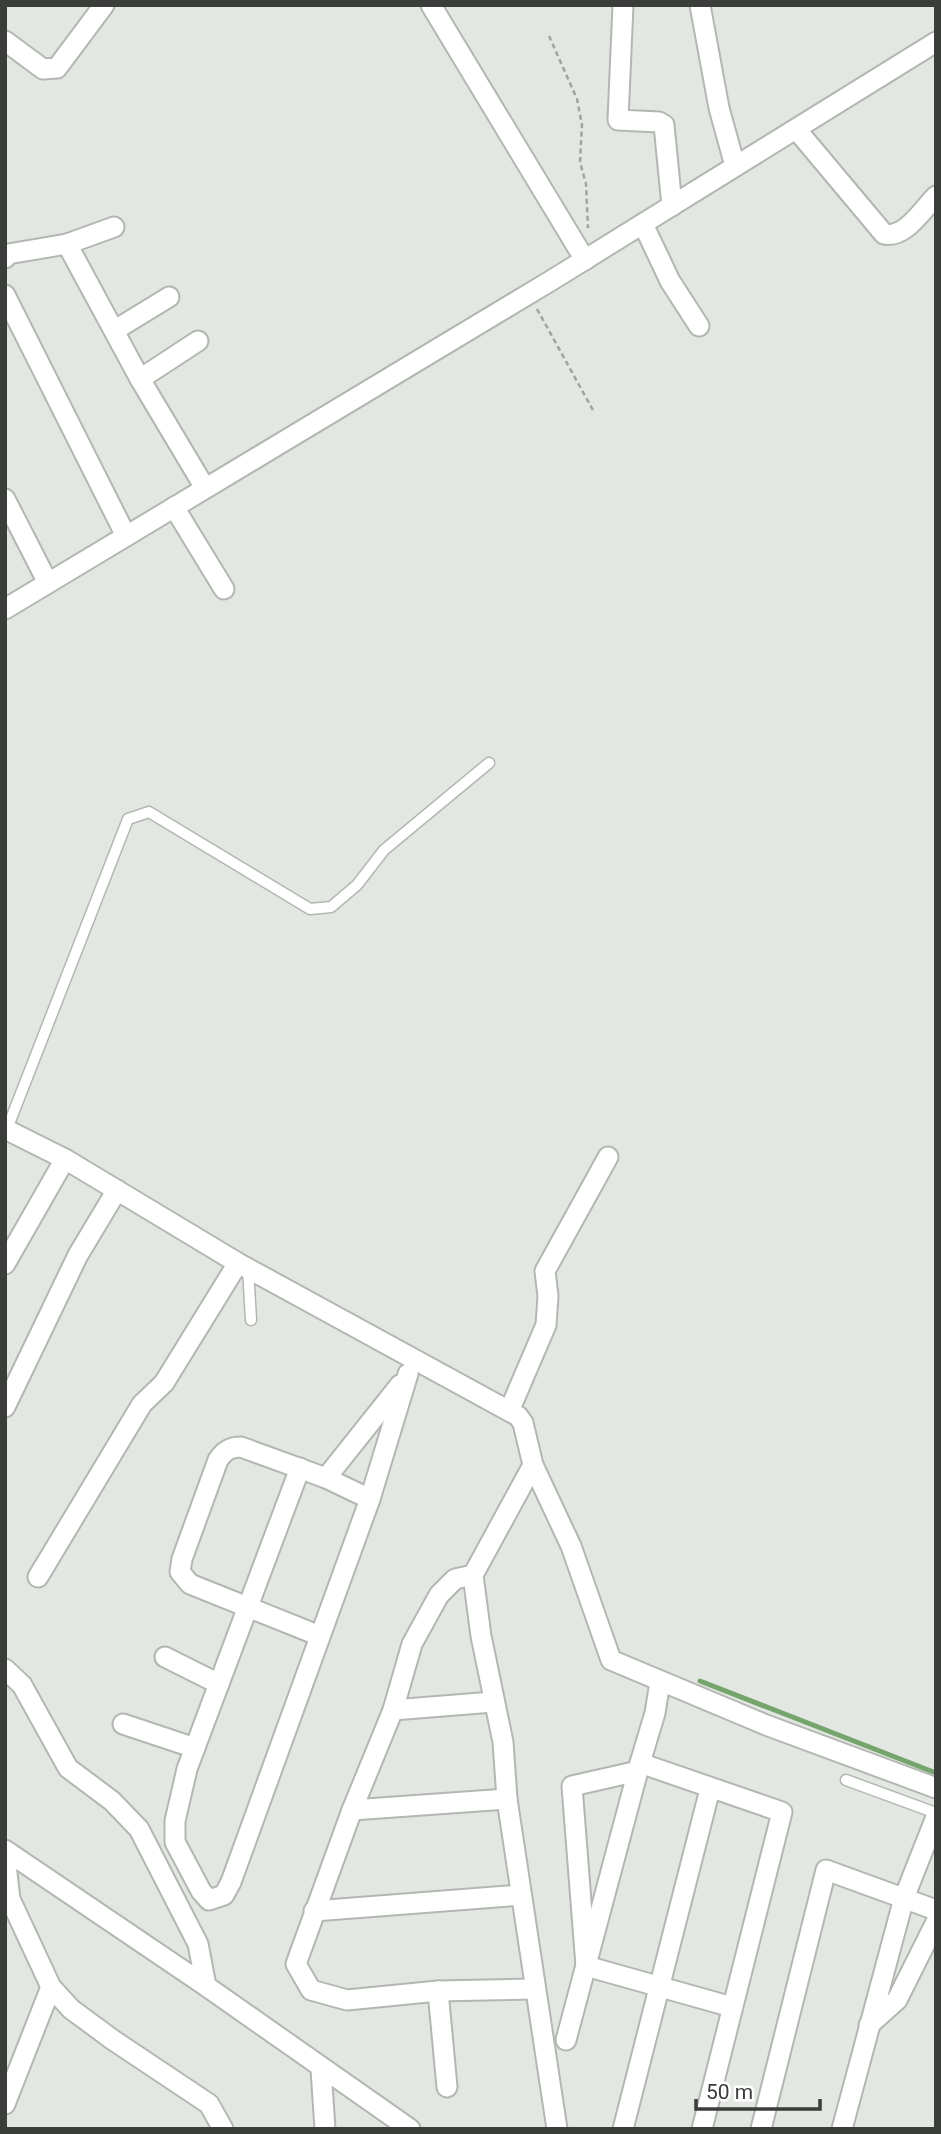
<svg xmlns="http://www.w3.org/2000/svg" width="941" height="2134" font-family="Roboto,sans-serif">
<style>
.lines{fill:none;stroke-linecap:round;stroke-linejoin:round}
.stream{stroke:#76a46d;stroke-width:5}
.service-casing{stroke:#b3b7b2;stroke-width:13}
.minor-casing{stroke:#b3b7b2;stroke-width:23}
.path{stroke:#a0a49f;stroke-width:2.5;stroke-dasharray:5 3.5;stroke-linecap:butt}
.service{stroke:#fff;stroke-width:10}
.minor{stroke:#fff;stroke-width:19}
</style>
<rect width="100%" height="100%" fill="#e2e7e1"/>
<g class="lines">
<!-- stream -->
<polyline class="stream" points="700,1681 936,1773"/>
<!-- service casing -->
<g class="service-casing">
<g id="service">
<polyline points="7,1129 128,819 149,812 310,909 331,907 357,885 384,850 489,763"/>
<polyline points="248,1269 251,1320"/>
<polyline points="846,1780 936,1813"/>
</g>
</g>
<!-- minor casing -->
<g class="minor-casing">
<g id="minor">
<polyline points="431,5 585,260"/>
<polyline points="623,5 618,120 659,122 664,125 672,206"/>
<polyline points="700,5 719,108 735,166"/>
<polyline points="5,41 43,69 57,68 104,5"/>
<path d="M796,129l88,105c21,5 39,-25 52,-38"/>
<polyline points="643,224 670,281 699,326"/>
<polyline points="67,244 140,379 205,488"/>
<polyline points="5,258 8,254 67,244 114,227"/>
<polyline points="5,295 126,536"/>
<polyline points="115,330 169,297"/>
<polyline points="140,379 198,341"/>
<polyline points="5,499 48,583"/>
<polyline points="174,507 224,589"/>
<polyline points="5,609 552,280 936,42"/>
<polyline points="5,1129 65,1159 238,1263 518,1416 523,1423 533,1465 571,1546 611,1660 766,1725 936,1788"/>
<polyline points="5,1264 65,1159"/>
<polyline points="5,1407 78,1255 117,1190"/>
<polyline points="510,1409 546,1325 548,1296 545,1271 608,1157"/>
<polyline points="533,1465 473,1575 481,1636 503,1742 507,1799 557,2129"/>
<polyline points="300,1468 187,1769 175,1821 175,1842 201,1891 209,1900 224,1895 231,1882 370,1499 408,1374"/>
<polyline points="326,1478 400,1385"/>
<polyline points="473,1575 455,1579 439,1595 412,1644 393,1710 352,1810 296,1964 311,1990 347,2000 438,1991 534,1989"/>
<polyline points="38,1577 142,1404 164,1383 238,1263"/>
<path d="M320,1636l-130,-52 -10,-12 2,-13 36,-99c6,-9 12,-13 23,-13l85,31 44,21"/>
<polyline points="165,1657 219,1684"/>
<polyline points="5,1669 22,1685 68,1768 112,1801 139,1829 198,1944 206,1986 410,2129"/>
<polyline points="660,1682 655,1713 640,1763 782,1812 702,2129"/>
<polyline points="393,1710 493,1702"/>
<polyline points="123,1724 195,1748"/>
<polyline points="638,1771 572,1786 586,1966 732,2007"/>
<polyline points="352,1810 507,1799"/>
<polyline points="5,1850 206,1986"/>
<polyline points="5,1855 10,1899 51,1987 71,2009 113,2040 209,2104 223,2129"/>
<polyline points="314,1911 521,1895"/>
<polyline points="438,1991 447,2087"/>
<polyline points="869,2025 897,2000 936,1922"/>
<polyline points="566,2040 640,1763"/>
<polyline points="321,2069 325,2129"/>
<polyline points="5,2104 51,1987"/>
<polyline points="623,2129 710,1789"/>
<polyline points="761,2129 826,1870 936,1910"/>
<polyline points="842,2129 904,1898 936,1817"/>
</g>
</g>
<!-- path -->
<g class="path">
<polyline points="549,36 577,99 582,125 580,162 586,184 588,228"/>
<polyline points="537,309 594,412"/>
</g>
<!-- service -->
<use href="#service" class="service"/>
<!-- minor -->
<use href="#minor" class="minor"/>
</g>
<!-- border -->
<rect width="941" height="2134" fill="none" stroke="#3b3d3b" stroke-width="14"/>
<!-- scale -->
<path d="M696 2099v10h124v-10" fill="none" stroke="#3b3d3b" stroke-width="3.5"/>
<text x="706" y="2099" font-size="21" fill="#3b3d3b" stroke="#ffffff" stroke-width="5" paint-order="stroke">50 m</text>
</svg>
